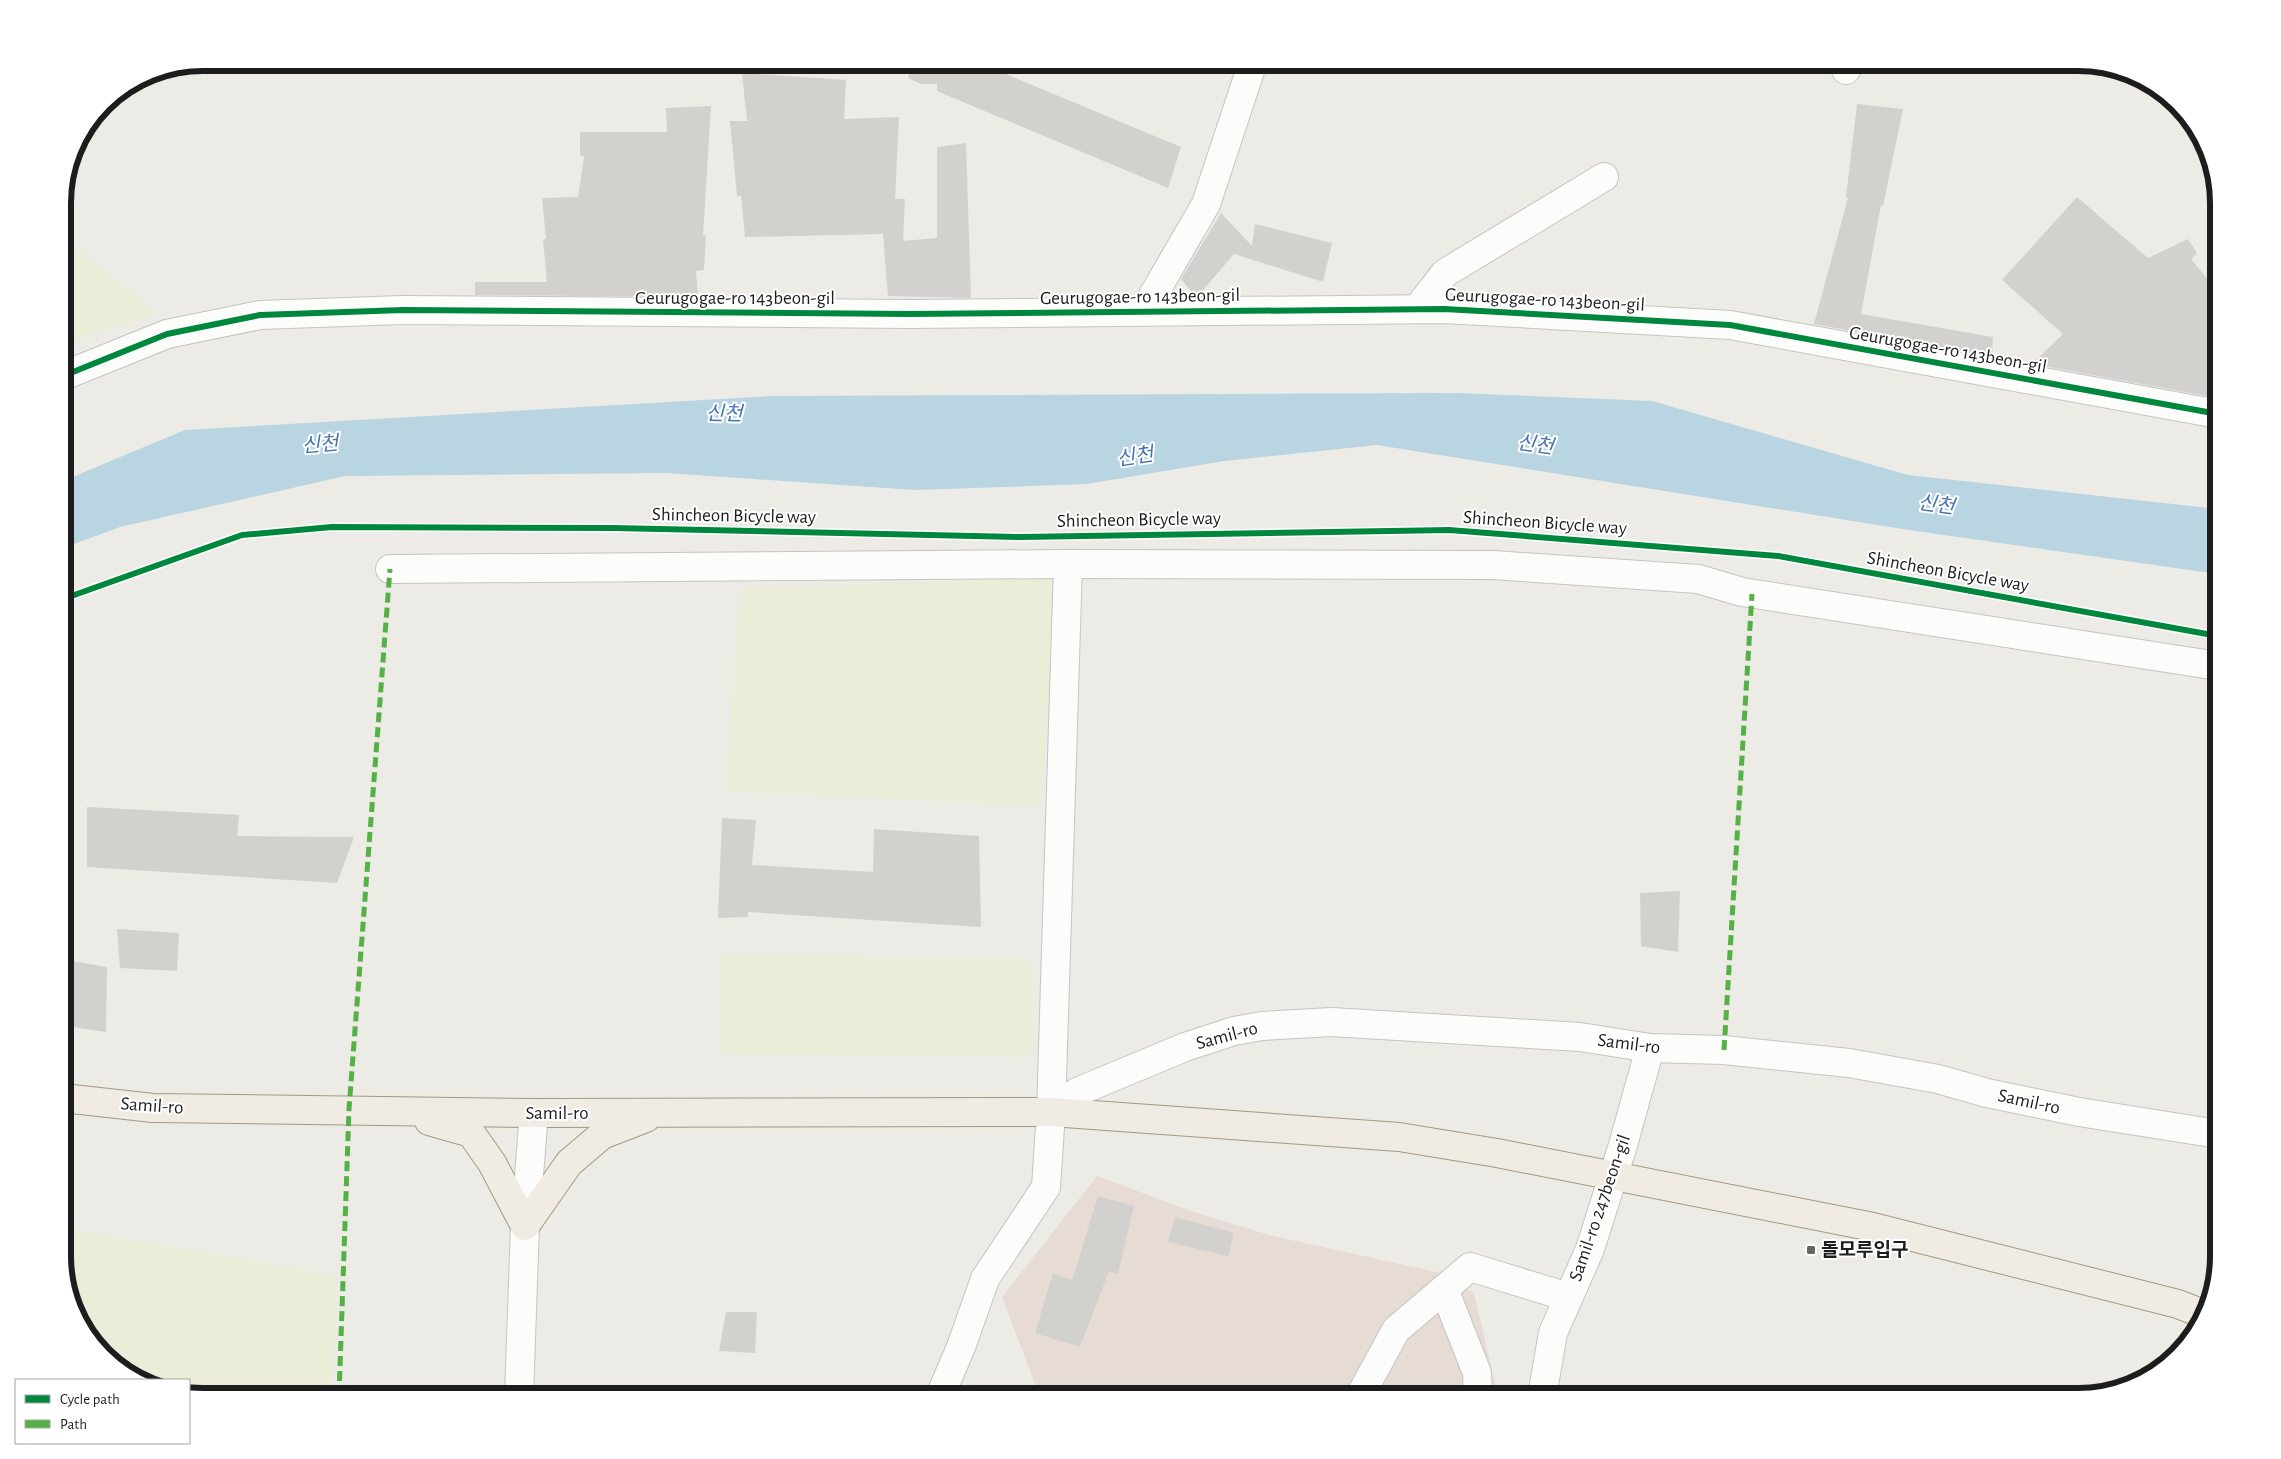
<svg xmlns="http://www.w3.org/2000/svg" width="2281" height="1459" font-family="'Alegreya Sans','Noto Sans KR',sans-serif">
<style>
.military{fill:#e7dcd5}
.farmland{fill:#ebedd8}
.water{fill:#b8d5e1}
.building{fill:#d3d1cd}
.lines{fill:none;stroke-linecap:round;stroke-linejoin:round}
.minor-casing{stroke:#c4c4c2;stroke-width:30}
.major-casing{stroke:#a29a82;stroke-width:30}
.minor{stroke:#fcfcfb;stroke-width:28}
.major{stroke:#f1ece3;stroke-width:28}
.quiet{stroke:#55b145;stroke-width:5;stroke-dasharray:10 5;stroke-linecap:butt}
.cycleway-casing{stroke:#fff;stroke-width:9}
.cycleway{stroke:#00873e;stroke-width:6}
.poi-dot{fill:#656563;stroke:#fff;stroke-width:2}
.labels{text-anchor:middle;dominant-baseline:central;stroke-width:4;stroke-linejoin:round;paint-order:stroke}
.street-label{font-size:19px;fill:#1d1d1d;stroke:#fff}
.poi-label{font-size:19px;font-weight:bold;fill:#1d1d1d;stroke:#fff;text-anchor:start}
.water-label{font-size:20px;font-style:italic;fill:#4674b1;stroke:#fff}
.rim{fill:none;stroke:#1d1d1d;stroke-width:6}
</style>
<rect width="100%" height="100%" fill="#ecebe6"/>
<!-- military -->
<polygon class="military" points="1097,1176 1194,1212 1273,1236 1441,1273 1474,1293 1498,1396 1036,1396 1038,1392 1002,1297"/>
<!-- farmland -->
<g class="farmland">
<polygon points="63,236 158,314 63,343"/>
<polygon points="1056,576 1041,806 726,791 740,589"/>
<polygon points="722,955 1030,959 1032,1057 720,1054"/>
<polygon points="63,1228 339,1276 330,1396 203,1396 189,1392 189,1380 149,1380 125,1373 81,1326 63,1265"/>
</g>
<!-- water -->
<polygon class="water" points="1456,393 1652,401 1908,475 2218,509 2218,574 1909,530 1377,445 1224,461 1087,484 914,490 666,473 345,476 120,527 63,548 63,481 185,430 771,396"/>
<!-- building -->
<g class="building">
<polygon points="913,62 977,62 1181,147 1168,188 937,91 937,84 921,84 908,78"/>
<polygon points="742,73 846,80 844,119 899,117 895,199 905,199 903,241 937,238 937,147 966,143 971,298 888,296 883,234 745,237 741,196 737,196 730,121 747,121"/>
<polygon points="1857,104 1903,109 1883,206 1881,205 1861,314 1993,337 1992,357 1814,324 1848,198 1846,197"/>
<polygon points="711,106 703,236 706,235 704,270 696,271 698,297 475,295 475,282 547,282 543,239 546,239 542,198 578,197 584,156 580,156 580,132 667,132 666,108"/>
<polygon points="2077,197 2148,258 2188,239 2197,253 2191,259 2218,292 2218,398 2032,364 2063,334 2002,280"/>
<polygon points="1221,213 1252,246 1255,224 1332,243 1323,282 1234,254 1198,296 1195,296 1181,279"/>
<polygon points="87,807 239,815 237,836 354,837 337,883 87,867"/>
<polygon points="722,818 756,820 752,865 873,872 874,829 979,836 981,927 748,912 748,917 718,918"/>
<polygon points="1680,891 1678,952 1641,946 1640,893"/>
<polygon points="117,929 179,933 177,971 120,968"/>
<polygon points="73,961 107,967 106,1032 66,1026"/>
<polygon points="1098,1196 1134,1206 1118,1274 1109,1271 1080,1347 1035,1333 1053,1273 1072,1280"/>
<polygon points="1175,1217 1234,1233 1228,1256 1168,1242"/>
<polygon points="726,1312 757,1312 755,1353 719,1351"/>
</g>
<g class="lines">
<!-- minor casing -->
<g class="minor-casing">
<g id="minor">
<polyline points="1846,70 1846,62"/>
<polyline points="1417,309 1445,273 1604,177"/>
<polyline points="1144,311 1206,204 1253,62"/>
<polyline points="63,376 167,334 260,315 403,310 910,314 1444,309 1730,325 2218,414"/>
<polyline points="390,569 1068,564 1493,565 1698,579 1742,592 2218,666"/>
<polyline points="1051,1112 1077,1092 1185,1047 1234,1031 1262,1026 1331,1022 1580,1037 1650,1048 1724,1050 1849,1063 1938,1079 1987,1093 2079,1112 2218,1134"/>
<polyline points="1444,1289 1477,1373 1478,1396"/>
<polyline points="519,1396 525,1226 534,1113"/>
<polyline points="940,1396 961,1347 985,1279 1046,1187 1051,1112 1068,564"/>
<polyline points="1360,1396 1396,1330 1470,1267 1568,1297"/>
<polyline points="1542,1396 1553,1333 1590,1249 1623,1145 1650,1048"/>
</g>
</g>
<!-- major casing -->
<g class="major-casing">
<g id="major">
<polyline points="63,1098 153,1108 534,1113 1051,1112 1399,1137 1497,1153 1873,1227 2178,1304 2201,1313"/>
<polyline points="429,1121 471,1133 492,1163 525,1226 569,1163 602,1135 646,1118"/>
</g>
</g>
<!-- minor -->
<use href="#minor" class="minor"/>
<!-- major -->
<use href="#major" class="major"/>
<!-- quiet -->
<g class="quiet">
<polyline points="1724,1050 1752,594"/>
<polyline points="339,1396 349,1109 390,569"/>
</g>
<!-- cycleway casing -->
<g class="cycleway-casing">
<g id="cycleway">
<polyline points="63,376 167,334 260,315 403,310 910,314 1444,309 1730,325 2218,414"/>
<polyline points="63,599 242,535 332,527 613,528 1021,537 1449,530 1778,556 2218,636"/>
</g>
</g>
<!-- cycleway -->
<use href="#cycleway" class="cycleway"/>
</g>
<!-- markers -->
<rect class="poi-dot" x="1806" y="1245" width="10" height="10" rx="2.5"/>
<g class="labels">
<!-- street labels -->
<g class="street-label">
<text transform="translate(1140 297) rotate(-1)">Geurugogae-ro 143beon-gil</text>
<text x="735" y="298">Geurugogae-ro 143beon-gil</text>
<text transform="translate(1545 300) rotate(3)">Geurugogae-ro 143beon-gil</text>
<text transform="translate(1948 350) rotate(10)">Geurugogae-ro 143beon-gil</text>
<text transform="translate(734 516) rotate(1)">Shincheon Bicycle way</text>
<text transform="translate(1139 520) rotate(-1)">Shincheon Bicycle way</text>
<text transform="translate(1545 523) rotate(4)">Shincheon Bicycle way</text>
<text transform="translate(1948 572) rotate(10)">Shincheon Bicycle way</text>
<text transform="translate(1227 1036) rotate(-15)">Samil-ro</text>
<text transform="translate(1629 1044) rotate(7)">Samil-ro</text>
<text transform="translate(2029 1102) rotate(12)">Samil-ro</text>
<text transform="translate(152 1106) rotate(4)">Samil-ro</text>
<text x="557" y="1113">Samil-ro</text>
<text transform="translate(1600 1208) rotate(-71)">Samil-ro 247beon-gil</text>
</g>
<!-- poi labels -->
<g class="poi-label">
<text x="1821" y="1250">돌모루입구</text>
</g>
<!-- water labels -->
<g class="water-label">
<text transform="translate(724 414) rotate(1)">신천</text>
<text transform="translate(320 445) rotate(-5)">신천</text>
<text transform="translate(1535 445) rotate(8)">신천</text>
<text transform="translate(1135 457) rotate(-9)">신천</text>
<text transform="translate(1936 505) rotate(8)">신천</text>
</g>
</g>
<!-- crop -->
<path d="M0 0H2281V1459H0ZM203 71H2078A132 132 0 0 1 2210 203V1256A132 132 0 0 1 2078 1388H203A132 132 0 0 1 71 1256V203A132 132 0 0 1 203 71Z" fill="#fff" fill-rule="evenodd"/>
<path class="rim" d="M203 71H2078A132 132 0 0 1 2210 203V1256A132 132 0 0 1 2078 1388H203A132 132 0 0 1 71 1256V203A132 132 0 0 1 203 71Z"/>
<!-- legend -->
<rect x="15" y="1379" width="175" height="65" fill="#ffffff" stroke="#a5a5a5"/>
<rect x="25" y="1395" width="25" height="8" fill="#00873e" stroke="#a5a5a5"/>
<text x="60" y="1404" font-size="15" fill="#1d1d1d">Cycle path</text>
<rect x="25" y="1420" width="25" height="8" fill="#55b145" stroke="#a5a5a5"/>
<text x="60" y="1429" font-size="15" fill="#1d1d1d">Path</text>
</svg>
